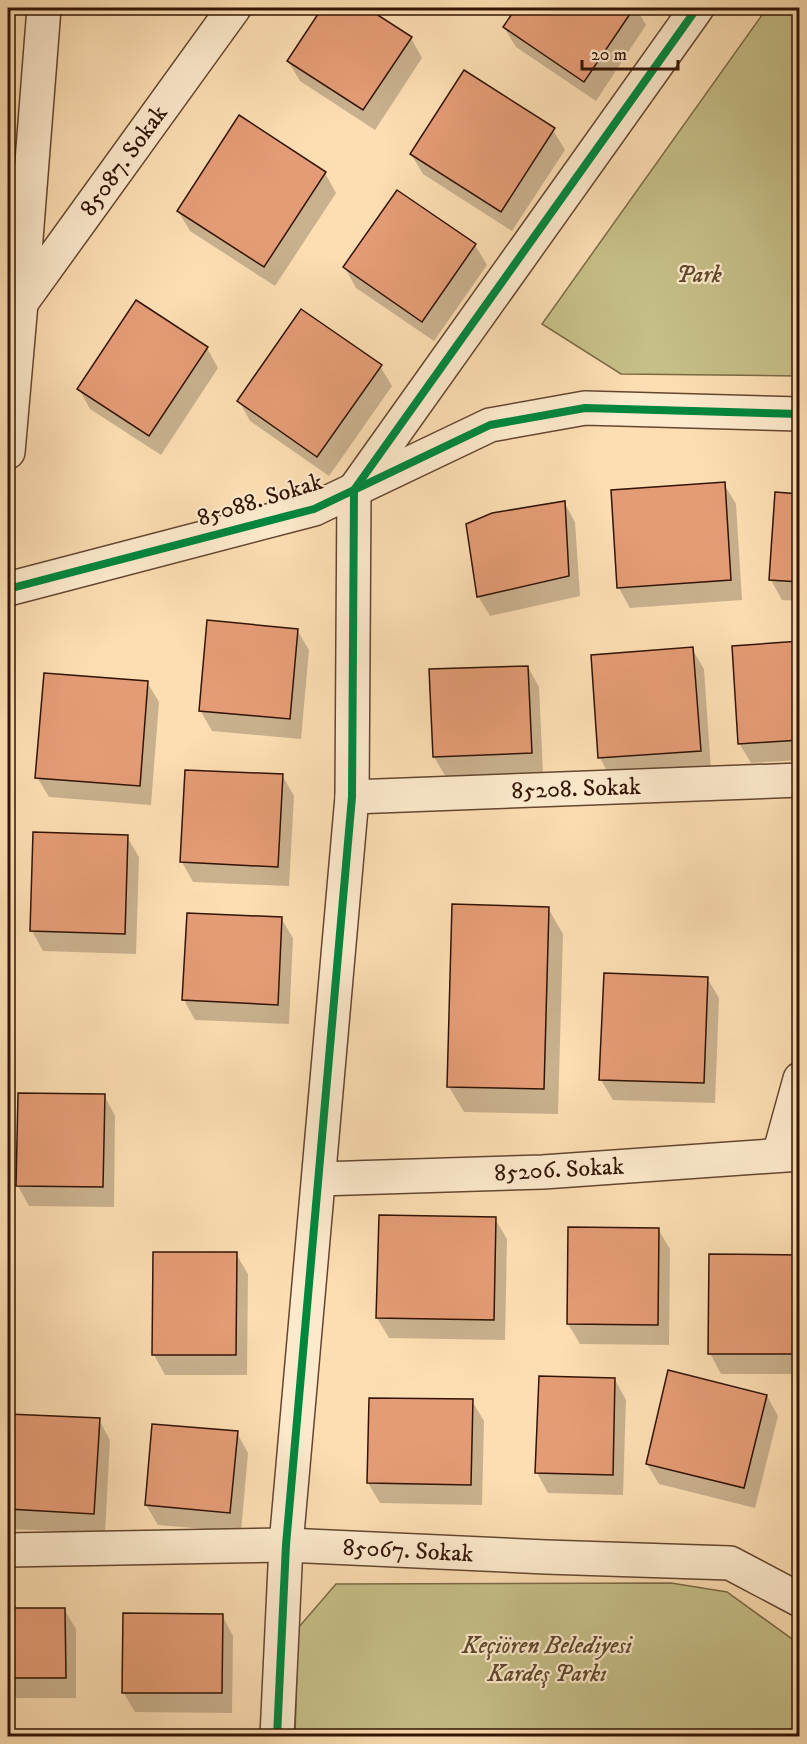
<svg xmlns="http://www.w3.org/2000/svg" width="807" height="1744" font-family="'IM FELL DW Pica',serif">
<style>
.green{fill:#c6bf88;stroke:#7c6a46;stroke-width:1.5}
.shadow{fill:#0003}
.building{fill:#e49c76;stroke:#321405;stroke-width:1.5}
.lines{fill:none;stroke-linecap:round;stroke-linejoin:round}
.minor-casing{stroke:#644630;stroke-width:36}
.tertiary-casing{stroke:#644630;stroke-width:36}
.minor{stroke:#fdeacd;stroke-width:33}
.tertiary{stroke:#fdeacd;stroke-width:33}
.cycleway-casing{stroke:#fdeacd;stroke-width:11}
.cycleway{stroke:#00873e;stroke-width:8}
.labels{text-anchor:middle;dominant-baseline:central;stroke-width:4.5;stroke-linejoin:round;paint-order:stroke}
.street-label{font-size:24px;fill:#321405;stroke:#fdeacd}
.park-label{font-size:24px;font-style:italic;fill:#5e472c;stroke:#fdeacd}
</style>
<rect width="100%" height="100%" fill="#fcdeb2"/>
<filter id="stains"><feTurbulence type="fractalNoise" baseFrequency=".00333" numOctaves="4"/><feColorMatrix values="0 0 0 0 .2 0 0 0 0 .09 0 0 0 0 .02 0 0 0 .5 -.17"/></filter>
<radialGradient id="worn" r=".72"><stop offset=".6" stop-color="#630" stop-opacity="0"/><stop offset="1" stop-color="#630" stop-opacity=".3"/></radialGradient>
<!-- green -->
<g class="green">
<polygon points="767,8 799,8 799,376 621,374 542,324"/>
<polygon points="671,1583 727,1592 799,1644 799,1736 295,1736 298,1628 336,1584"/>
</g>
<!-- shadow -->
<g class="shadow">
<polygon points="323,8 364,8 411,38 422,58 375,130 300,81 288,61"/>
<polygon points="518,8 636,8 646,25 596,101 516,47 504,27"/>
<polygon points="553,130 565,150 512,231 423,174 411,154"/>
<polygon points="325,173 336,193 275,286 190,231 178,211"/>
<polygon points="397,192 475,245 487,265 434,341 356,288 345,268"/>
<polygon points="207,348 218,368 161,455 90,409 79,389"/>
<polygon points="380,366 392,386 329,476 250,421 239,401"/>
<polygon points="724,484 736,504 742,600 630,608 619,588"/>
<polygon points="800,495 800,601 782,600 771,580"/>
<polygon points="564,502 575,522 580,596 490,616 478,596"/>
<polygon points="297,630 309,650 301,739 212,731 200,710"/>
<polygon points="800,643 800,760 751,763 739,743"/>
<polygon points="692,649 704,669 711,770 611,778 600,758 592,656"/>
<polygon points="528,667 539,687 543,773 446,777 434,757"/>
<polygon points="147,682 159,702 151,805 49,797 37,777"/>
<polygon points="282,775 294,796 289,886 193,882 182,862"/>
<polygon points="127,837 139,857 136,954 43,951 32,931"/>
<polygon points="548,908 563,934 558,1114 464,1112 449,1087"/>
<polygon points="281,918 293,938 289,1024 195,1020 184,1000"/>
<polygon points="707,978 719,998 715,1103 613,1100 601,1080"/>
<polygon points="104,1095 115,1116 114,1207 29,1206 18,1186"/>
<polygon points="495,1219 507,1239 505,1340 389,1338 377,1318"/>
<polygon points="658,1229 670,1249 669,1345 580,1344 568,1324"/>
<polygon points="154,1253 236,1254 248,1274 247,1375 165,1375 154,1355"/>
<polygon points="800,1256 800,1374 721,1374 710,1353"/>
<polygon points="615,1380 626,1400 623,1495 548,1493 537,1473"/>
<polygon points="767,1396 778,1416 755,1508 659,1484 647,1464"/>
<polygon points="472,1401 484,1421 482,1505 380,1503 368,1483"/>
<polygon points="8,1415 99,1420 110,1440 105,1533 8,1529"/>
<polygon points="237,1433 248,1453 241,1532 158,1525 146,1505"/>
<polygon points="8,1609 64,1609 76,1629 76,1698 8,1698"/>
<polygon points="222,1615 233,1636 232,1713 135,1712 123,1692"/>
</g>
<!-- building -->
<g class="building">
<polygon points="322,8 367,8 412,37 363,110 287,61"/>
<polygon points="516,8 634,8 584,82 503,27"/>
<polygon points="464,70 555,128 501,212 410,154"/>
<polygon points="239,115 326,172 264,267 177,211"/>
<polygon points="397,190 476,244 422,322 343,267"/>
<polygon points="136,300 208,347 149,436 77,389"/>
<polygon points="301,309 382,365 317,457 237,401"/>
<polygon points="725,482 731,580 617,588 611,490"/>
<polygon points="775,492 800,494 800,582 769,580"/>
<polygon points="565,501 569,576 477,597 466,524 492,513"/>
<polygon points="207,620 298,629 290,719 199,711"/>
<polygon points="800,641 800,740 738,744 732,646"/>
<polygon points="693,647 701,751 598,758 591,655"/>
<polygon points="528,666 532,753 433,757 429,669"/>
<polygon points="44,673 148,681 140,786 35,778"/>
<polygon points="185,770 283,774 278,867 180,862"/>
<polygon points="33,832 128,835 125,934 30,931"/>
<polygon points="452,904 549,907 544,1089 447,1087"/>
<polygon points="187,913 282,917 278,1005 182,1000"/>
<polygon points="604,973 708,977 704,1083 599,1080"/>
<polygon points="18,1093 105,1094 103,1187 16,1186"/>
<polygon points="379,1215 496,1217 494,1320 376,1318"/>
<polygon points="568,1227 659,1228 658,1325 567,1324"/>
<polygon points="153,1252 237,1252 236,1355 152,1355"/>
<polygon points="709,1254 800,1255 800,1354 708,1354"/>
<polygon points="668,1370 767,1395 744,1488 646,1464"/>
<polygon points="539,1376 615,1378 613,1475 535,1473"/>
<polygon points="369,1398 473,1399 471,1485 367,1483"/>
<polygon points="8,1414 100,1418 94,1514 8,1509"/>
<polygon points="152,1424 238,1431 230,1513 145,1505"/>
<polygon points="8,1608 65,1608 66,1678 8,1678"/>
<polygon points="123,1613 223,1614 222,1693 122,1693"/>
</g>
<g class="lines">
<!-- minor casing -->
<g class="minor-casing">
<g id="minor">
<polyline points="9,302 21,303 234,8"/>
<polyline points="8,589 314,509 490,425 585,408 800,414"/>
<polyline points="352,797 800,780"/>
<polyline points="779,1155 800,1079"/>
<polyline points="319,1179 543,1172 800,1154"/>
<polyline points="8,1550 286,1545 546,1557 730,1563 800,1600"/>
<polyline points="277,1736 286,1545 352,797 354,490 697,8"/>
</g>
</g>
<!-- tertiary casing -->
<g class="tertiary-casing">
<polyline id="tertiary" points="8,452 21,303 44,8"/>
</g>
<!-- minor -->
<use href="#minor" class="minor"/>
<!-- tertiary -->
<use href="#tertiary" class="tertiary"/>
<!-- cycleway casing -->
<g class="cycleway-casing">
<g id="cycleway">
<polyline points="8,589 314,509 490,425 585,408 800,414"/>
<polyline points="277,1736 286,1545 352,797 354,490 697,8"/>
</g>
</g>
<!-- cycleway -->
<use href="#cycleway" class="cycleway"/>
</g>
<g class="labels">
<!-- street labels -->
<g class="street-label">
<text transform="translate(124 161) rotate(-54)">85087. Sokak</text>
<text transform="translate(260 500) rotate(-17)">85088. Sokak</text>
<text transform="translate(576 789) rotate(-2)">85208. Sokak</text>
<text transform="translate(559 1170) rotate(-3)">85206. Sokak</text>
<text transform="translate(408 1551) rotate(3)">85067. Sokak</text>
</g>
<!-- park labels -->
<g class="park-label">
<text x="699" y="275">Park</text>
<text x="547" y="1646">Keçiören Belediyesi<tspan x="547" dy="28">Kardeş Parkı</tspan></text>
</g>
</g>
<!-- margin -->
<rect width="807" height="1744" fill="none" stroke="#fcdeb2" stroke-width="30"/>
<rect x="9" y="9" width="789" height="1726" fill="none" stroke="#321405" stroke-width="3"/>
<rect x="15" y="15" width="777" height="1714" fill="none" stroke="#321405" stroke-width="1.5"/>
<!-- scale -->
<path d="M582 60v9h96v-9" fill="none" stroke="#321405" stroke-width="3"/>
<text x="591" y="60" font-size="18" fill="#321405" stroke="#fdeacd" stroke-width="4.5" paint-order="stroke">20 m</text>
<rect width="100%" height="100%" filter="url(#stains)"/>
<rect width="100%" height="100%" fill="url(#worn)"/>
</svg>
